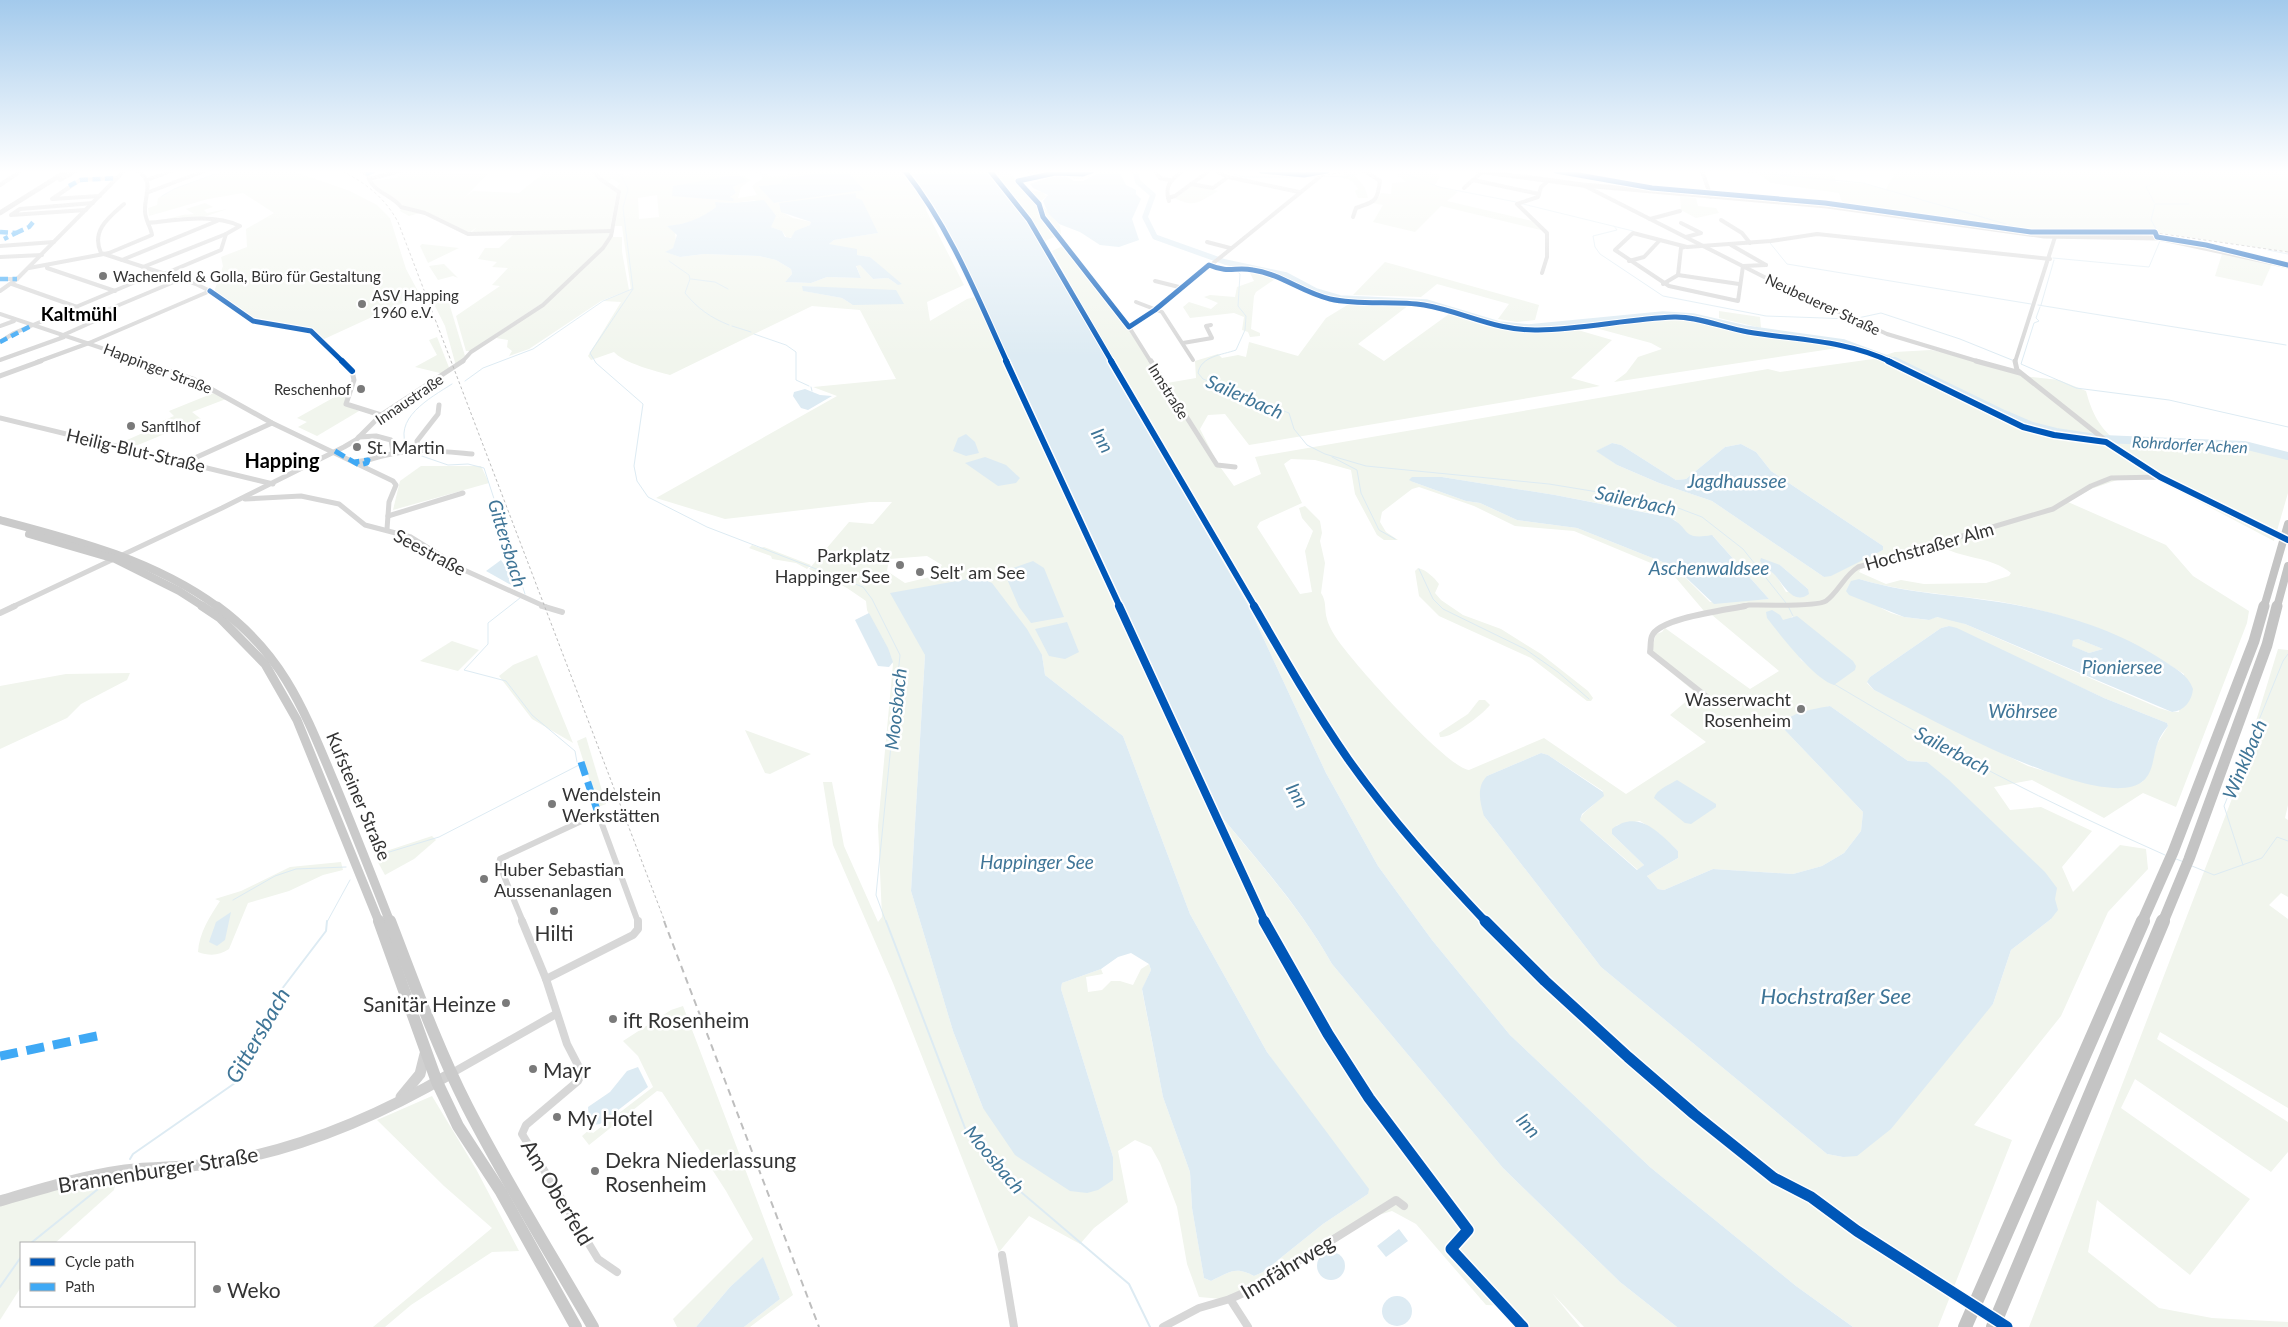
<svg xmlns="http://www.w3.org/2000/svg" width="2288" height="1327" font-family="Lato,sans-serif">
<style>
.green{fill:#f1f5ed;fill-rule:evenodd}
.water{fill:#ddebf3;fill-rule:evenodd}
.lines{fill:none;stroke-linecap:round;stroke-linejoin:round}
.stream-far1{stroke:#ddebf3;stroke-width:1}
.stream{stroke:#ddebf3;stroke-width:2}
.river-far1{stroke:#ddebf3;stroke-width:5.5}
.river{stroke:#ddebf3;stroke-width:8}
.minor-far3{stroke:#d7d7d7;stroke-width:4}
.minor-far2{stroke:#d7d7d7;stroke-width:5}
.minor-far1{stroke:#d7d7d7;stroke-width:6}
.minor{stroke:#d7d7d7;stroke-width:8}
.secondary-far1{stroke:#d0d0d0;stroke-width:5}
.secondary{stroke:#d0d0d0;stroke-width:11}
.primary-far2{stroke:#cacaca;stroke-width:8}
.primary-far1{stroke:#cacaca;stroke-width:9}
.primary{stroke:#cacaca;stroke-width:12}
.motorway-far2{stroke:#c4c4c4;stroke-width:8}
.motorway-far1{stroke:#c4c4c4;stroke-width:11}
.motorway{stroke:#c4c4c4;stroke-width:14}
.rail-far1{stroke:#bebebe;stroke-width:1;stroke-dasharray:3 2.5;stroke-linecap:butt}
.rail{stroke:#bebebe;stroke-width:2;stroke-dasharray:7 5;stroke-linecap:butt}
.minor-bridge{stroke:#d7d7d7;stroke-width:5}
.quiet-far3{stroke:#3fa9f5;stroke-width:4.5;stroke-dasharray:8 4.5;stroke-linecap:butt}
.quiet-far2{stroke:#3fa9f5;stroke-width:5;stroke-dasharray:11 5;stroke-linecap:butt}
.quiet-far1{stroke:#3fa9f5;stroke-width:7;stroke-dasharray:14 7;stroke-linecap:butt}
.quiet{stroke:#3fa9f5;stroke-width:9;stroke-dasharray:18 9;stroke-linecap:butt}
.cycleway-far3-casing{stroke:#fff;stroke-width:7}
.cycleway-far2-casing{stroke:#fff;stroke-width:9}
.cycleway-far1-casing{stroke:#fff;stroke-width:11}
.cycleway-casing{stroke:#fff;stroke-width:14}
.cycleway-far3{stroke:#0057b8;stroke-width:5}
.cycleway-far2{stroke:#0057b8;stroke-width:6}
.cycleway-far1{stroke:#0057b8;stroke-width:8}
.cycleway{stroke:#0057b8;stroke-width:11}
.poi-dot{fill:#7a7a7a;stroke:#fff;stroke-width:2}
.labels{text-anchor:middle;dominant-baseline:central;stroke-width:5;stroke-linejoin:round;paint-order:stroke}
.far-poi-label{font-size:15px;fill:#333;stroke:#fff;text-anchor:start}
.far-street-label{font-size:15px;fill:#333;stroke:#fff}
.far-water-label{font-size:16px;font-style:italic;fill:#3f7597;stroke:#fff}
.poi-label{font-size:18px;fill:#333;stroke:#fff;text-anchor:start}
.street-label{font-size:18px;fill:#333;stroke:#fff}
.far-district-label{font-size:19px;font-weight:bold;fill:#000;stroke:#fff}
.water-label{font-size:19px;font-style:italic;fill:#3f7597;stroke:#fff}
.quarter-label{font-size:20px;font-weight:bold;fill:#000;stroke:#fff}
.near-poi-label{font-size:21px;fill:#333;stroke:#fff;text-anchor:start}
.near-street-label{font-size:21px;fill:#333;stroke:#fff}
.near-water-label{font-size:22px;font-style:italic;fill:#3f7597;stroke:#fff}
</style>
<rect width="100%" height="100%" fill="#fff"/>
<!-- green -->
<g class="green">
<polygon points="222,171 293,171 350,191 377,205 390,218 406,269 420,295 322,340 312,329 250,317 214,292 223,266 221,257 247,247 246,229 274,213 243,193 208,199 149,216 148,208 157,205 158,198 174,189"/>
<polygon points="404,171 488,174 464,198 473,191 519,193 546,171 593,171 598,178 617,191 610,229 471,233 477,227 469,233 426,213 427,211 409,216 400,211 403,205 370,181 396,178"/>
<path d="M598,171h20l7,5 14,-5h102l-4,2 14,7 -10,7 -3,11 19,-3 -5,-9 11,-8 -2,-3 -9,-4h11l9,6 35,-6h20l-44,8 -3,5 -22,2 17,17 88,-14 -16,-18h54l24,30 1,9 38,75 -37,17 3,19 37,-22 11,-3 243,520c39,48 81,94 111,148l171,204 117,114 57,45h-93l-32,-34 28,34h-52l-21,-21 -21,-1 -70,-81 -24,-13 -23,7 -135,82 -35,-3 -12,-33 -10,-57 -17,-44 -9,-16 -16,-7 -17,11 10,51 -34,26 -14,16 -51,-28 -30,36 -106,-269 -60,-138 -10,-63h9l12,64 34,76 4,-5 -4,-91 15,-162 -26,-54 -1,-9 -19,-13 -38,-19 40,-47 24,2 19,-22h-22l-145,17 -69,-21 181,-102 -24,-9 83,-8 -36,-69 -48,-4 -142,69c-13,-3 -48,-13 -56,-23l-23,8 -3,-4 33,-54 -18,-1 23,-10 -25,10 -72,48 -20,7 3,-5 -5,-4 1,-7 -12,-2 41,-28 64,-59 12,-14h9v15l7,38h2l-9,-64h-7l6,-33 -4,-6 3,-4 -8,-4 -4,3 -8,-6zM746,181l-13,6 3,6 -6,4 1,2 -14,1 -21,-3zM657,195l2,22 -20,2 -1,-21zM755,200l16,27 11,4 5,7 7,-1 2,-6 14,-6 1,-3 -18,-4 -9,-5 94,20 -44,7 -5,4 28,11 13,2 28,28 -10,-7 -15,1 -13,-14h-4l5,13 -34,-1 -16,6 -26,-1 7,-8 -1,-5 -15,-9 -17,-4 -55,-2 -24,3 -14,-5 7,-4 3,-6 -1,-10 -8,-6c20,-1 33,-7 49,-19v-5l17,1zM803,286l29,2 21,17 -11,-7 -38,-7zM927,556l15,9 -8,11 -29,7 -18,-12 2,-12zM925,655h117l3,20 78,61 67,178 77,138 101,142 -45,30 -60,48 -9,4c-19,-10 -24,-4 -43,5l-7,-3 -12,-70 -2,-36 -27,-75 -21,-107 9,-20 -2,-6 -8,5 -8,16 -13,-4h-9l-9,9 -14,2 -2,-15 17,-3 -2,-5 -39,14 -1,6 52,168 -130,-49 -30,-77 -42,-140z"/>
<polygon points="993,171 1009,171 1027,191 1020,182 1023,181 1031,191 1042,192 1047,196 1041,201 1036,198 1060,226 1061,234 1045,241 1029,215"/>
<path d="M1025,171c21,2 43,0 65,0l-9,4 19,-4c-15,7 -21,12 -36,3h14l-20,-2 -26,5z"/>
<polygon points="1410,171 1429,171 1441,175 1435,185 1458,192 1447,201 1532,221 1541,230 1441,206 1415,232 1373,222 1383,205 1373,203 1377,200 1381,193 1391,194 1392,183 1406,182 1396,174"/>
<polygon points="1748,171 1797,171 1834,175 1836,182 1865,184 1886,189 1896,171 2288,171 2288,252 2153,232 2068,233 2016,230 1843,205 1839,193 1771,183 1760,175"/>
<path d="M1364,172l2,1 -11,2 10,13 3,10h-10l-3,-7 3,-2c-6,-14 -22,-12 -36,-12z"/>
<path d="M1192,185l26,6c-18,10 -23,18 -43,7z"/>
<polygon points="1680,196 1696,198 1698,206 1716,208 1719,213 1696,218 1681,210"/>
<polygon points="205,203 213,207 204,210 207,213 227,209 201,218 178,217 173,219 149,221 148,220 163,220 187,214 185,215 194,214 186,209"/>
<polygon points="606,232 610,234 604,246 578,271 574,271 577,272 547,300 470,351 466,351 456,316 500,286 492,285 508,268 492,267 497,262 478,259 485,248 499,248 513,235"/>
<polygon points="422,244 459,248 428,263 420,246"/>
<path d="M1063,246l48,53 56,84 29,-5 -1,-17 23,-7 4,4 16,-3 8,2 3,-15 49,14 28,-38 23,-14 60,1 -51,39 26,17 65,-47 36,12 31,5h32l23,-3 41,12 -41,38 29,8 -351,59 -24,-31 -17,1 -8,14 18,35 16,22 27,-12 -6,-17 513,-88 12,3 93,-13 22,-7 36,-2 26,5 66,21 36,4 27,11c6,22 13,37 32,51l136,6 34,11v34l-14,48 -116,-61 -38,-1 -29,10 -23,13 98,43 27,31 56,35 -2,12 -71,184 -33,-14 -39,25 -72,-38 -38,7 16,23 31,-3 51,24 -30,36 11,25 47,-47 26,4 2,20 -40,43 -47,104 -87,109 38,15 -74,187h-85l-4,-3 -53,-38 -146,-119 -140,-132 -78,-95 -54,-74 -52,-93 -78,-168 -149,-258 5,-3 -52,-93zM1612,443l9,2 55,35 10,-1 39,-32 16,-3 15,8 15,19 112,75v4l-59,27 -112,-76 -53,-18 -42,-18 -20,-14zM1291,459l24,1 36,10 4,24 22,41 7,5h14l-12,-8 -6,-10 2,-10 30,-23 7,-2 55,19 41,20 59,5 96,40 34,40 8,4 67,56 -29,18 -85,-61 -3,4 -6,2 -6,21 46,38 -26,22 36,27 -80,52 -82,-56 -75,32c-22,-2 -120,-111 -134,-134 -3,-5 -7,-12 -8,-17 -3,-10 0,-17 -6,-26l4,-30 -5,-22 2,-8 -2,-12 -15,-15 -6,2 3,10 11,13 -8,20 7,41 -12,2 -43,-67 3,-5 42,-19 -18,-39zM1442,477l113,18 105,20 15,5 13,16 7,2 18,-2 56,63 -59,3 -35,-35 -98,-39 -60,-8 -37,-17 -14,-2 -53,-19zM1939,545c21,14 52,11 72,28l-2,3 -23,7 -62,1 -23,-4 -15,4 -27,-12 2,-3zM1762,565h18l28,24 -22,3 -10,-17zM1859,579c56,17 116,15 172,29 56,13 106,35 153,66l-5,38h-7l-13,-4 -194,-84 -14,-5 -15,-2 -8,3 -24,-3 -13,-4 -10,-5zM1793,616l20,53 -12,-9 -18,-40h6zM1949,626l155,72 63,25 1,3 -11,18 -9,30 -6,8 -17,5 -57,-9 -40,-12 -154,-76 -7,-7 3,-6 71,-49zM1830,706l78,55 19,1 124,157 -40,31 -18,54 -150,153 -16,-3 -226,-187 -117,-151 3,-40 54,-23 7,2 55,36c-7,17 -19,17 -23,29l58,50 6,-5 -32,-31 5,-9 23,-4 20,13 18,17v7l-31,18 11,13 6,1 49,-21 80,5 29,-8 22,-13 17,-22 2,-19 -83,-87 8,-8z"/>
<polygon points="2222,254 2276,264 2271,266 2262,286 2215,276"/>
<polygon points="1385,262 1539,305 1535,320 1517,322 1498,319 1509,304 1437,284 1421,297 1353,295"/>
<polygon points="444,264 458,278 453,276 438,280 429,266"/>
<polygon points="1249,271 1278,277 1256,292 1254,296 1251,329 1260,333 1260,336 1250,337 1248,332 1242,330 1244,317 1234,313 1190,318 1183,307 1189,302 1211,309 1218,303 1204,297 1210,295 1235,297 1237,287 1254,281"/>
<polygon points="446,293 465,356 456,366 445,326 430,296"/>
<polygon points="1719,311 1760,317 1761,328 1719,318"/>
<path d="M1673,319c32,2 63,13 95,17 25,4 52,1 76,11l-230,35 12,-9 12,-16 24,-8 -11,-6 -59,-16z"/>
<polygon points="437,337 450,370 444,374 415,367 437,355 429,340"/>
<polygon points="349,389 345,405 359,411 317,436 298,427 307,422 297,418"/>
<polygon points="216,392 226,399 192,412 201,419 133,447 118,444 163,424 160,422 174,416 169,411"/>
<polygon points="421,466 481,466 489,483 393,510 400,481"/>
<polygon points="752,545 760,548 764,547 811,565 807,569 796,563 772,559 771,556 749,548"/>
<path d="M1418,568c8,2 16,9 21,16l-4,9 6,7 22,15 38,14 40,25 47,37 5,7 -2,3h-4l-56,-43 -92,-42 -20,-20 -4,-25z"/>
<polygon points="2073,639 2078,639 2103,649 2089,653 2071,646"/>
<polygon points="452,641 479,650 458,671 420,661"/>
<polygon points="2278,649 2288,650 2288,805 2285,818 2288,820 2288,897 2281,893 2269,905 2288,919 2288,1108 2160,1032 2157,1039 2288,1122 2288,1152 2271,1172 2135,1079 2121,1108 2250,1199 2190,1275 2097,1200 2088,1252 2159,1308 2212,1318 2288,1322 2288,1327 2029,1327 2233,796"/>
<polygon points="537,655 573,743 532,719 499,676 513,665"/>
<polygon points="130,673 127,680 81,704 67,718 0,749 0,686 66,674"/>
<path d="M1479,700h6l5,5c-7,9 -39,34 -50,32l-1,-4 29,-19z"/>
<polygon points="745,730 811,754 770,774 765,773"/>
<polygon points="586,737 606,804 598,807 577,741"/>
<polygon points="432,836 436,840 414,859 385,875 374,855"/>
<path d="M341,862l2,8 -20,5 -34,16 -41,12 -19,46c-10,7 -20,7 -31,3 1,-19 12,-36 22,-51l-5,-2 26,-8 49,-24z"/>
<polygon points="683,1006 793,1295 750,1327 744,1327 780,1299 763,1258 730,1287 696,1327 677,1327 673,1319 753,1239 726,1191 662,1092 657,1091 589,1145 582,1136 589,1130 593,1133 653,1087 638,1056 623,1041 671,1010"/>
<polygon points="432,1096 476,1169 519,1251 492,1252 411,1305 385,1327 373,1327 492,1228 444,1186 377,1120"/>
<polygon points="116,1181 114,1190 55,1243 21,1243 21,1287 0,1320 0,1205 67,1186"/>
</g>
<!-- water -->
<g class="water">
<polygon points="827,171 847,171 864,190 774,203 758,186 780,184 783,179"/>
<path d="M907,171h81l36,45 224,389 78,168 52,93 54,74 78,95 140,132 146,119 57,41h-176l-57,-45 -117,-114 -171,-204c-30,-54 -72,-101 -111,-148l-270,-580 -21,-36z"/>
<polygon points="1102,171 1119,171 1126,185 1136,190 1136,194 1141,199 1132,219 1139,240 1119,247 1100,245 1080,232 1059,224 1048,213 1043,201 1048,195 1033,188 1030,184 1057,175 1064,175 1074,181 1083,181"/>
<polygon points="729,176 740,176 747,181 733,187 736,193 730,197 734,199 733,201 672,196 673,186"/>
<path d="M856,193v5l6,2 16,33 -44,7 -5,4 28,5v6l13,2 32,27 -4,1 -10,-7 -15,1 -13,-14 -4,1 5,12 -34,-1 -16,6 -26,-1 7,-8 -1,-5 -15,-9 -17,-4 -55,-2 -24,3 -15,-5 8,-4 4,-13 -10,-9c20,-2 33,-7 49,-19l-1,-5 18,1 31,-3 12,16 -5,11 11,4 3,6 6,1 4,-7 15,-6 1,-3 -30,-10 -2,-9z"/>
<polygon points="802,286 896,290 904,304 853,305 842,298 803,291"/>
<polygon points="805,389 820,395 832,396 808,410 801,408 793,396 794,392"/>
<polygon points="966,434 975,442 979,453 966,456 953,451 958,438"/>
<polygon points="1612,443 1621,445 1676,480 1686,479 1725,447 1741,444 1756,452 1771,471 1883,546 1883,550 1831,576 1824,577 1712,501 1659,483 1617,465 1596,451"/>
<polygon points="985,457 1006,465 1020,478 1016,483 998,486 965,463"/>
<path d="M1412,477h30l113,18 113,22c24,10 11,24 44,18l57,64 -55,5 -39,-37 -98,-39 -60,-8 -37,-17 -14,-2 -53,-19 -4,-2z"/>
<path d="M1761,558l19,7 28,24 1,5c-16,12 -26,-10 -34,-19 -5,-5 -11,-8 -15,-14z"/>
<polygon points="501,560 514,579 511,585 486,571"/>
<polygon points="1033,561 1044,568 1064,617 1031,623 1019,607 1007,579 1013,568"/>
<path d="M979,577l13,6 35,46 15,26 3,20 78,61 67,178 77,138 102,137 -1,5 -45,30 -60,48 -9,4c-19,-10 -24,-4 -43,5l-7,-3 -12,-70 -2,-36 -27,-75 -21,-108 9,-19 -2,-6 -18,-11 -13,4 -17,12 -39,14 -1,6 52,168v23l-15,10 -11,3 -17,-2 -55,-36 -32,-47 -30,-77 -42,-140 14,-236 -35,-62z"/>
<path d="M1859,579c56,17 115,16 172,29 45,10 92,26 130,51 13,9 27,15 32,30 -1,12 -9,22 -21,23l-207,-88 -28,-7 -8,3 -25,-3 -55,-22 -3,-4 5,-10zM2078,639l25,10 -14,4 -17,-7 1,-6z"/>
<path d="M1772,610l8,5 3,5 14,-4 56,45 3,5 -1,4 -21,15c-20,-6 -53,-49 -67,-67l-1,-6z"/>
<polygon points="869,613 888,648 893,662 889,667 878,666 855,620"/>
<polygon points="1067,622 1079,652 1065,659 1049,656 1035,629"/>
<path d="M1949,626l8,2 147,70 63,25 1,3c-4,5 -8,10 -10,16 -5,12 -4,30 -15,39 -41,35 -225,-69 -269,-91l-7,-8 3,-5 71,-49z"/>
<path d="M1830,706l78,55 19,1 22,18 96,92 12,16 -2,11 3,11 -7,9 -40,31 -18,54 -102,125 -34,27 -14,1 -16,-3 -226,-187 -117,-151c-4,-14 -8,-29 3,-40l54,-23 7,2 55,37 1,4 -22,18 -2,6 57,50 7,-5 -32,-31v-5c26,-20 47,3 66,22v7l-31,18 11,13 6,1 49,-21 80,5 29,-8 22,-13 17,-22 2,-19 -83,-87c8,-12 37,-17 50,-19z"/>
<path d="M1677,780l39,24v3l-25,17 -6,-1 -31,-25c3,-9 15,-13 23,-18z"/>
<polygon points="231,912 225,940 217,946 209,942 216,922"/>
<polygon points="638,1067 648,1087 600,1124 593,1125 589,1121 588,1107 610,1092 627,1071"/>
<polygon points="1399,1229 1408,1241 1386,1257 1377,1246"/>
<circle cx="1331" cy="1266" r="14"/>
<polygon points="763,1257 780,1299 744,1327 696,1327 730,1287"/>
<circle cx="1397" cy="1311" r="15"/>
</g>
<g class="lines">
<!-- stream-far1 -->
<g class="stream-far1">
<polyline points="611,171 622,177 628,189 623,208 633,289 590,353 596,363 643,404 634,466 637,481 648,497 707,527 863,587 872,599 900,655 876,895 886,922"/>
<polyline points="1223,171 1244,177 1317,177"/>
<polyline points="1398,171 1439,187 1516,202"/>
<polyline points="1733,171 1735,171"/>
<polyline points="1738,171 1863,183 2006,224"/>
<polyline points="1324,176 1345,177 1364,172"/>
<polyline points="162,196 174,189 223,171"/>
<polyline points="2154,202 2146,187 2162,179"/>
<polyline points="1523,204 1633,231"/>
<polyline points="2009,225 2030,230"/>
<polyline points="1614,226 1617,230 1593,236 1595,247 1600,254 1663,296 1766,316 1852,319"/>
<polyline points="2160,236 2151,220 2155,204 2189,204"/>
<polyline points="1770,243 1787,264 2031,304"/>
<polyline points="2218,247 2224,246"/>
<polyline points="2268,250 2288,254"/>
<polyline points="2053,258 2149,267 2160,241"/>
<path d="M669,261l20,14 1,4 -5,14c12,15 26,25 44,32"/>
<path d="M1228,263l12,11 -2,32 8,10 -1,14 -9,20c-14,5 -35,6 -38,23l5,6 86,34 5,16 13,16 18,9 41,12 183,18 116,19 37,14 41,32 43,54"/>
<polyline points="691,279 715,282 728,289"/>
<polyline points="2038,305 2286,345"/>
<polyline points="2041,305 2054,260"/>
<polyline points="2040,307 2036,318 2039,321 2034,323 2021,364 2076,388 2169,400 2288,427"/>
<polyline points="1858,318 1881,313 1960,339 2012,360"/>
<polyline points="732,326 751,332"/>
<polyline points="754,334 786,345 796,352 796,380 809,386"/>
<polyline points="465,381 483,368 533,349 603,301 632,289"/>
<polyline points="811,387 812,391"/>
<path d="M408,449c-17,-30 22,-51 44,-65"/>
<polyline points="413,453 448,465 468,464 484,468 525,594"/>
<polyline points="1332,457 1357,470 1361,493 1379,530 1395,539"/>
<polyline points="1419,569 1433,599 1443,609 1525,649 1558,672 1589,699"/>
<polyline points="520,598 488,623 488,644 464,670 506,681 532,715 575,751 577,762"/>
<polyline points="1788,606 1793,616"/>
<path d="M1834,684c106,64 218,121 331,171"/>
<polyline points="376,856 439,837 579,765"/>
<polyline points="2176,859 2184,862"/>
<polyline points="2243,865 2224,806 2283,661 2288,654"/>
<polyline points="2192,866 2214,875 2262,858 2277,837 2288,841"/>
<polyline points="233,900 275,876 296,869 346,867"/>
<polyline points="327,922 350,880"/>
</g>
<!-- stream -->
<g class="stream">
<polyline points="886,921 965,1128 1008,1181 1129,1284 1150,1327"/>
<polyline points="130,1159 133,1154 235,1083 259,1036 272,1002 326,931 327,921"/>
<polyline points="31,1243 108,1181"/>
<polyline points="0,1287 21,1257"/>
</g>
<!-- river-far1 -->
<polyline class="river-far1" points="1135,171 1138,182 1153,195 1145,217 1155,237 1225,262 1286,275 1316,291 1340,298 1426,302 1499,324 1529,327 1663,314 1693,316 1745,328 1844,342 1898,362"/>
<!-- river -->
<polyline class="river" points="1895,361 2004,414 2032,426 2056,432 2103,439 2244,445 2288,456"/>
<!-- minor-far3 -->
<g class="minor-far3">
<path d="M361,171l7,4c3,17 25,20 33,32l24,6 43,21 144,-3"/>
<polyline points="1155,171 1160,178 1170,180"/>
<polyline points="1216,171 1228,177 1299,192"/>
<polyline points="1702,171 1711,197"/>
<polyline points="366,174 374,171"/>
<polyline points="369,179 400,171"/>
<polyline points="60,180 76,171"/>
<polyline points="147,180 171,171"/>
<polyline points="1473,180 1539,194"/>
<polyline points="1191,184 1213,188 1228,177"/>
<polyline points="0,185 21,171"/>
<polyline points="1583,185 1776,283 1887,334 1980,362"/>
<polyline points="1464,188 1483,171"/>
<polyline points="149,192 204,171"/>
<polyline points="100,196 52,199 80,180 117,178"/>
<polyline points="1168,198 1175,196 1209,171"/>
<path d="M1169,201c-5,-15 2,-21 13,-30"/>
<path d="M124,204c-16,14 -33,27 -23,49l95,31 14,7"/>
<polyline points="86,210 11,215 20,209 93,203"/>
<path d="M1353,217l3,-9c20,-7 21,-6 24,-27l-15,-10"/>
<polyline points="1650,219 1680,211"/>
<polyline points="1721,220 1742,233 1750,243"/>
<polyline points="1681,223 1701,233 1686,237"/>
<polyline points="1207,242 1230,248"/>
<polyline points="1731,245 1766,265"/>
<polyline points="0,246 54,242"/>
<polyline points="0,257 42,255"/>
<polyline points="122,260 217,221"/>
<polyline points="1629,261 1644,257 1660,240"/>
<polyline points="47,265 47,268 115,291"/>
<polyline points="1766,265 1743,266 1738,301 1669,286 1615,250 1633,233 1687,247 1771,241 1817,234 2050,259"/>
<path d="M143,267l83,-33 14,-8c-26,-13 -64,-6 -92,-3"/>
<path d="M29,268l80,-15 43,-18c-1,-8 -7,-15 -7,-24 -1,-16 10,-29 -7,-40"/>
<polyline points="1542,273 1547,257 1547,233 1517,204 1538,197 1541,187 1549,180"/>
<polyline points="164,274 221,250 226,234"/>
<polyline points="1678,275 1739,284"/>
<polyline points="1678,275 1681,248 1684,247"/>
<polyline points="0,279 17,279"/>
<polyline points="1155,281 1183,288"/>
<polyline points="12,284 77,307"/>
<polyline points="1663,284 1678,275"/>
<polyline points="0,291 17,279 124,171"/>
<polyline points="1136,302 1162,312 1193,360"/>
<polyline points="0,314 143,362"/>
<polyline points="0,326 14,321"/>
<polyline points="61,336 99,319 100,313 181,279"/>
<polyline points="0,342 14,333 159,272"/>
<polyline points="1183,343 1212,338 1206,326 1211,325"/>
<polyline points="0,360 64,337"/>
<polyline points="37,362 89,343 210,291"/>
<polyline points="462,362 471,352 543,305 603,248 611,236 619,192 599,178 594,171"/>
<polyline points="1151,362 1129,327 1164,303 1327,171"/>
<polyline points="2015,362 2055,237"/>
</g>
<!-- minor-far2 -->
<g class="minor-far2">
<polyline points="139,361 193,379 272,423 393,481 396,485 389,502 387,529"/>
<polyline points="1151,361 1217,465 1235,467"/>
<polyline points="1976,361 2020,373"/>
<polyline points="2015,361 2017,370 2124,455 2160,477 2274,532"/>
<polyline points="352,371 354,380 346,404 381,415"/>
<polyline points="0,376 41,361"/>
<polyline points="0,418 273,484"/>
<polyline points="359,437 376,436 391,440 393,452"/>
<polyline points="418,449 417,441 438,414 439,405"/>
<path d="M368,460c42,-13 61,-10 104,-6"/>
<polyline points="186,462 272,423"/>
<polyline points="355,462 368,460 361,465"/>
<polyline points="245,499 301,496 339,504 365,525 411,537 464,570 546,607"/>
<polyline points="388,516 463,493"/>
<polyline points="12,607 222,508 344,447 356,440 381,415 463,361"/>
<path d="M1739,607l10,-2c14,0 69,2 77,-4 13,-10 18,-25 32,-34l195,-58 38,-23 20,-8 49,-1"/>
</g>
<!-- minor-far1 -->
<g class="minor-far1">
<polyline points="542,606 562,612"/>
<polyline points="0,613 15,606"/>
<path d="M1707,697l-57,-45c1,-5 0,-11 2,-16 7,-18 74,-26 93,-30"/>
<polyline points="523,922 499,864 500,859 590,817 599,816 638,922"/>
</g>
<!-- minor -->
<g class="minor">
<polyline points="522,921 546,979"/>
<polyline points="546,979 567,1044 582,1073 578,1081 526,1125 522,1134 598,1259 617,1272"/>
<polyline points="546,979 633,935 638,929 638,921"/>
<polyline points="452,1073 556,1014"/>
<polyline points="1002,1255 1014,1327"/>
<polyline points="1230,1299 1248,1327"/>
<polyline points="1163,1327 1199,1308 1230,1299 1257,1287 1396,1200 1404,1206"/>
</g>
<!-- secondary-far1 -->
<g class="secondary-far1">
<polyline points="1478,171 1583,185 1827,206 2044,236 2158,238 2288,266"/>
<polyline points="0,213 67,171"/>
</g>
<!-- secondary -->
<g class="secondary">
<polyline points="401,1097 420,1074 425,1054"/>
<path d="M0,1201c41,-12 82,-25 125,-31 33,-4 66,-2 98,-8 81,-14 159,-48 229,-89"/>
</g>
<!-- primary-far2 -->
<g class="primary-far2">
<path d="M0,520c76,20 154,40 218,87"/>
<polyline points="29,534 115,559 179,591 204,607"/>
</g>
<!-- primary-far1 -->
<g class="primary-far1">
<polyline points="202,606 220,618 265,664 297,720 379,922"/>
<path d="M217,606c67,49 87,104 118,178 19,46 37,92 55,138"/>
</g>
<!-- primary -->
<g class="primary">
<polyline points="379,921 437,1082 458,1126 501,1192 576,1327"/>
<path d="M390,921c24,62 47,126 77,185 39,76 84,148 126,221"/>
</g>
<!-- motorway-far2 -->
<g class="motorway-far2">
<polyline points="2264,607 2288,524"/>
<polyline points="2277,607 2288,566"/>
</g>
<!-- motorway-far1 -->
<g class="motorway-far1">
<polyline points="2142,922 2173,852 2254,641 2264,606"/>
<polyline points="2163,922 2189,859 2267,645 2277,606"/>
</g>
<!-- motorway -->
<g class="motorway">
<polyline points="1965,1327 2143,921"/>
<polyline points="1993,1327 2163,921"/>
</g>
<!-- rail-far1 -->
<g class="rail-far1">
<path d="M342,171c24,12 43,27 56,51l267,700"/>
<polyline points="1256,171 1308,176 1363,171"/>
<polyline points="1548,171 1651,189 1826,204 2031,233 2156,233 2288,252"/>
</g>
<!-- rail -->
<polyline class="rail" points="664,921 819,1327"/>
<!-- minor-bridge -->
<polyline class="minor-bridge" points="2274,532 2288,540"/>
<!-- quiet-far3 -->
<g class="quiet-far3">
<polyline points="366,174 374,171"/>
<polyline points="69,186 80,180 117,178"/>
<polyline points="0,232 16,233 4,239"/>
<polyline points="16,233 29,227 34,221"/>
<polyline points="0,279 17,279"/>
<polyline points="0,342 31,326"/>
</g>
<!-- quiet-far2 -->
<polyline class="quiet-far2" points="335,451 359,465 367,463 368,460 355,462"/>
<!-- quiet-far1 -->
<polyline class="quiet-far1" points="581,762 599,816"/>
<!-- quiet -->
<polyline class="quiet" points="0,1056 97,1036"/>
<!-- cycleway-far3 casing -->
<g class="cycleway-far3-casing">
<g id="cycleway-far3">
<path d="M905,171c45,57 72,125 102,191"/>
<polyline points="990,171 1029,220 1112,362"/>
<path d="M1092,171l-9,3 -28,-1 -37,8 21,23 4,13 86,110 26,-17 54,-45c21,9 26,1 44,5 28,4 50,23 77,29 31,7 64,1 94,6 41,7 71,26 114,25 45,-1 90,-11 136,-13 21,-1 51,11 74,15 48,8 98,8 143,30"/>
<polyline points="1261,171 1304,175 1327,171"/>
<polyline points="1556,171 1652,188 1825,203 2031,232 2155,232 2157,237 2206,245 2288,265"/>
<polyline points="210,291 253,321 311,331 343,362"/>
</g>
</g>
<!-- cycleway-far2 casing -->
<g class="cycleway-far2-casing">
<g id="cycleway-far2">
<polyline points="342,361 352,371"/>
<polyline points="1006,361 1120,607"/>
<polyline points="1111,361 1255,607"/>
<polyline points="1888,361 2023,427 2054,435 2106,442 2160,477 2288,540"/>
</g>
</g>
<!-- cycleway-far1 casing -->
<g class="cycleway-far1-casing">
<g id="cycleway-far1">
<polyline points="1119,606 1265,922"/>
<path d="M1254,606c30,52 60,104 94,153 41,58 89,111 138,163"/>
</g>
</g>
<!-- cycleway casing -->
<g class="cycleway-casing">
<g id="cycleway">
<polyline points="1264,921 1328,1034 1369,1098 1468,1230 1451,1249 1523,1327"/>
<polyline points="1485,921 1545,981 1628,1057 1694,1114 1774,1178 1811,1197 1857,1231 2007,1327"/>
</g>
</g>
<!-- cycleway-far3 -->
<use href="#cycleway-far3" class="cycleway-far3"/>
<!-- cycleway-far2 -->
<use href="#cycleway-far2" class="cycleway-far2"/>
<!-- cycleway-far1 -->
<use href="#cycleway-far1" class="cycleway-far1"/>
<!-- cycleway -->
<use href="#cycleway" class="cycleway"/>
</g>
<!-- sky -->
<linearGradient id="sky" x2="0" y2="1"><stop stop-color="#a3caec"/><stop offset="0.48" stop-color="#fff"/><stop offset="1" stop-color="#fff" stop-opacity="0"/></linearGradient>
<rect width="2288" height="357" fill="url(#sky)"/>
<!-- markers -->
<g class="poi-dot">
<circle cx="103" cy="276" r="5"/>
<circle cx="362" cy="304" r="5"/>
<circle cx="361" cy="389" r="5"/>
<circle cx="131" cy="426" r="5"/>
<circle cx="357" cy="447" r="5"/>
<circle cx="900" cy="565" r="5"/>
<circle cx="920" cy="572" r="5"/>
<circle cx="1801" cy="709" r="5"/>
<circle cx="552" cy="804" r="5"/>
<circle cx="484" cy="879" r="5"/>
<circle cx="554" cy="911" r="5"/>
<circle cx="506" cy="1003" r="5"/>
<circle cx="613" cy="1019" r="5"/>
<circle cx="533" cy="1069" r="5"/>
<circle cx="557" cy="1117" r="5"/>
<circle cx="595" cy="1171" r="5"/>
<circle cx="217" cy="1289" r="5"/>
</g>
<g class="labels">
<!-- far-poi labels -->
<g class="far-poi-label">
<text x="113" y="276">Wachenfeld &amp; Golla, Büro für Gestaltung</text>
<text x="372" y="295">ASV Happing<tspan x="372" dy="17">1960 e.V.</tspan></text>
<text x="351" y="389" text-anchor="end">Reschenhof</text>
<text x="141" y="426">Sanftlhof</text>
</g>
<!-- far-street labels -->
<g class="far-street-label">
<text transform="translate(1823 304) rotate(25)">Neubeuerer Straße</text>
<text transform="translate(158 368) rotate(21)">Happinger Straße</text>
<text transform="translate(1169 391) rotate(58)">Innstraße</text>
<text transform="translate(409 399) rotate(-34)">Innaustraße</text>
</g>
<!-- far-water labels -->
<g class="far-water-label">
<text transform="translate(2190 444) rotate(3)">Rohrdorfer Achen</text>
</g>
<!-- poi labels -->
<g class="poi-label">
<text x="367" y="447">St. Martin</text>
<text x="890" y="555" text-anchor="end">Parkplatz<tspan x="890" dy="21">Happinger See</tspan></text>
<text x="930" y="572">Selt' am See</text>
<text x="1791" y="699" text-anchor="end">Wasserwacht<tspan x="1791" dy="21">Rosenheim</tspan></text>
<text x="562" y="794">Wendelstein<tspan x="562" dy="21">Werkstätten</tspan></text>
<text x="494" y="869">Huber Sebastian<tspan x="494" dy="21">Aussenanlagen</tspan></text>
</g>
<!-- street labels -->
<g class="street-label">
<text transform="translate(136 450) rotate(13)">Heilig-Blut-Straße</text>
<text transform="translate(1929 546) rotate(-16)">Hochstraßer Alm</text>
<text transform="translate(430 552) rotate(28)">Seestraße</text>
<text transform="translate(359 796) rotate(67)">Kufsteiner Straße</text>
</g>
<!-- far-district labels -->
<g class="far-district-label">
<text x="79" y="313">Kaltmühl</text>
</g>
<!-- water labels -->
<g class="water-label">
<text transform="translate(1245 396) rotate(24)">Sailerbach</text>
<text transform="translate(1103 440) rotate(61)">Inn</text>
<text x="1737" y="480">Jagdhaussee</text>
<text transform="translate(1636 500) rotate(12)">Sailerbach</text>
<text transform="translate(508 543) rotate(73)">Gittersbach</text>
<text x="1709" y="567">Aschenwaldsee</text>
<text x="2122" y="666">Pioniersee</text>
<text transform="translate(895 709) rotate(-84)">Moosbach</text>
<text x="2023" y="710">Wöhrsee</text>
<text transform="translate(1953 750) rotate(28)">Sailerbach</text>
<text transform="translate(2244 759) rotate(-67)">Winklbach</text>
<text transform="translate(1298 795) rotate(61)">Inn</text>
<text x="1037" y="861">Happinger See</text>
<text transform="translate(1529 1125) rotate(49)">Inn</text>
<text transform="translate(995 1159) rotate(50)">Moosbach</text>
</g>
<!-- quarter labels -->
<g class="quarter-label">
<text x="282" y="460">Happing</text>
</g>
<!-- near-poi labels -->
<g class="near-poi-label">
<text x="554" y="932" text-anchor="middle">Hilti</text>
<text x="496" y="1003" text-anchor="end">Sanitär Heinze</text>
<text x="623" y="1019">ift Rosenheim</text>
<text x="543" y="1069">Mayr</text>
<text x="567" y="1117">My Hotel</text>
<text x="605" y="1159">Dekra Niederlassung<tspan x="605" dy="24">Rosenheim</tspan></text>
<text x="227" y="1289">Weko</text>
</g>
<!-- near-street labels -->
<g class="near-street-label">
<text transform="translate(158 1169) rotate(-9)">Brannenburger Straße</text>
<text transform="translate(558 1192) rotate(59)">Am Oberfeld</text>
<text transform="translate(1287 1266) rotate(-31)">Innfährweg</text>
</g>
<!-- near-water labels -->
<g class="near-water-label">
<text x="1836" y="995">Hochstraßer See</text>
<text transform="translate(257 1035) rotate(-60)">Gittersbach</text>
</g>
</g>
<!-- legend -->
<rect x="20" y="1242" width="175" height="65" fill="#ffffff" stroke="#adadad"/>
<rect x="30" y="1258" width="25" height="8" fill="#0057b8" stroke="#adadad"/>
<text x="65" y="1267" font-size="15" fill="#333333">Cycle path</text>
<rect x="30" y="1283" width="25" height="8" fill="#3fa9f5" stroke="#adadad"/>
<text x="65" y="1292" font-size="15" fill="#333333">Path</text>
</svg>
